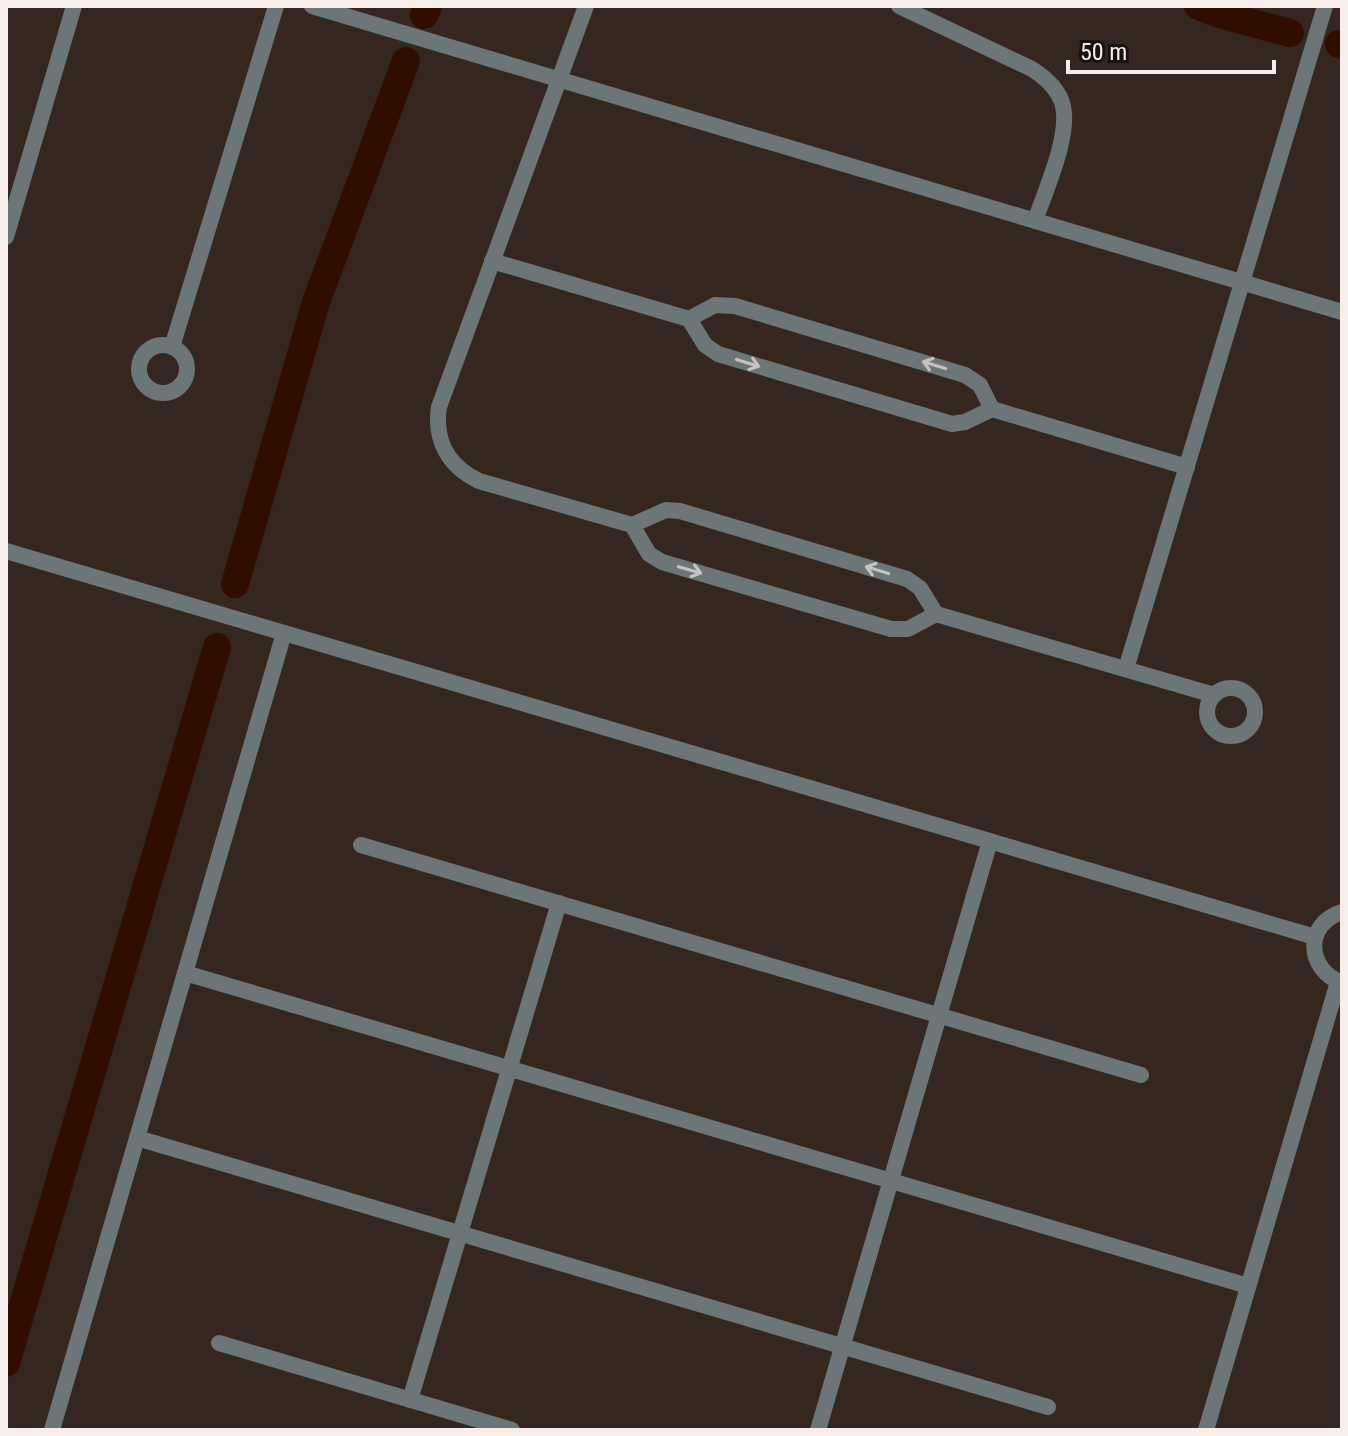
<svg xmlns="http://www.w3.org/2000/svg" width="1348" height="1436" font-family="'Roboto Condensed',sans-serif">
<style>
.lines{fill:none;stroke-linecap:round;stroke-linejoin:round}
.canal{stroke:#310d00;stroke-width:28}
.street{stroke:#6c7577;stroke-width:16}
.oneway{stroke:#c6c3c1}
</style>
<rect width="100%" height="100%" fill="#352720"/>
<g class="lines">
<!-- canal -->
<g class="canal">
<polyline points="1198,6 1219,14 1290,33"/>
<polyline points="424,15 428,6"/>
<polyline points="1339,44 1342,45"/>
<polyline points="235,584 316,302 406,61"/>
<polyline points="6,1363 217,647"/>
</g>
<!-- street -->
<g class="street">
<polyline points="312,6 1342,312"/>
<path d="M586,6l-147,401c-5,33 9,59 40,74l153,44 34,-15 14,1 227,68 13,9 16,26 278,81"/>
<path d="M899,6l133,63c14,9 27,20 31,37 7,31 -18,85 -28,115"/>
<polyline points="6,237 74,6"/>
<polyline points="492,261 689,319 705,345 718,354 952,424 965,422 992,409 1187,467"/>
<polyline points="689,319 715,305 735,306 965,375 980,385 992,409"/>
<circle cx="163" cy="369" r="24"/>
<polyline points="172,347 276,6"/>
<polyline points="632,525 649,554 662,562 891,629 908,629 936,614"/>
<polyline points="6,551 1315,937"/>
<polyline points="1126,669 1325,6"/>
<circle cx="1231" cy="712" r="24"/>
<polyline points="361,845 1141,1075"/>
<path d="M1342,912c-38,12 -36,57 0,71"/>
<polyline points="185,973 1248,1286"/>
<polyline points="137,1138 1048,1407"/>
<polyline points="219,1343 512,1430"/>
<polyline points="410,1400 559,903"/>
<polyline points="52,1430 284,633"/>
<polyline points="818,1430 990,841"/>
<polyline points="1206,1430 1338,982"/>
</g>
</g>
<!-- one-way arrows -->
<defs><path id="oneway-shaft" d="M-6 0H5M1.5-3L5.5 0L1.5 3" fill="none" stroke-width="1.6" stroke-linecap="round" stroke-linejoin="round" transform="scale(2)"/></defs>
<g class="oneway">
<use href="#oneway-shaft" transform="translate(748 363) rotate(17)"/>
<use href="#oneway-shaft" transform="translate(934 365) rotate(-163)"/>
<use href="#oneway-shaft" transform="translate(690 570) rotate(16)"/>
<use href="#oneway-shaft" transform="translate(877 570) rotate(-163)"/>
</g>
<!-- border -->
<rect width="1348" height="1436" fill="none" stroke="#f7ede9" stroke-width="16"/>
<!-- scale -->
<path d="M1068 60v12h206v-12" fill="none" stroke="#f7ede9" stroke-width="4"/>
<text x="1080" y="60" font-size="24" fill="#f7ede9" stroke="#18120f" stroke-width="6" paint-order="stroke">50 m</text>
</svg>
